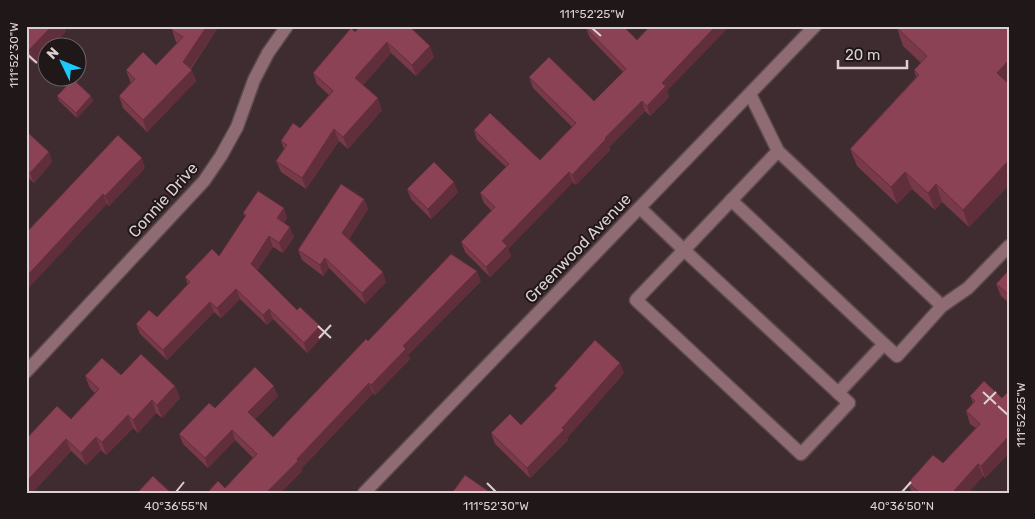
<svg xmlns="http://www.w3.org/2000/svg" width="1035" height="519" font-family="Rubik,sans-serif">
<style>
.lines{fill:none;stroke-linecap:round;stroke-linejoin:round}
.minor-casing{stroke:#5b4a4d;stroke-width:15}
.minor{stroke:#8f6b73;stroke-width:12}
.wall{fill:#783949}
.shaded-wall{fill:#612e3c}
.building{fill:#8b4255;stroke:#612e3c}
.ticks{fill:none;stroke:#ddd0d2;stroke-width:2}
.labels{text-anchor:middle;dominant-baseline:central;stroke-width:4;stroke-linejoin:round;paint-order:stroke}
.street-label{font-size:16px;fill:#ddd0d2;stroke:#201719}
.neatline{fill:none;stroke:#ddd0d2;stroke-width:2}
.ticks-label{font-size:12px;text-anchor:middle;fill:#ddd0d2}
</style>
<rect width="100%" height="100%" fill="#3f2c30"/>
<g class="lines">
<!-- minor casing -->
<g class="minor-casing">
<g id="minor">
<polyline points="778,151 942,306 897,356 884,344"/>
<polyline points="731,200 884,344 838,393"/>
<polyline points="640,208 684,250 778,151 750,94"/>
<polygon points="684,250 849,403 801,454 636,300"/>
<polyline points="942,306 968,288 1009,246"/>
<polyline points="26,372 204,181 221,156 237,127 254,80 268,53 287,26"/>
<polyline points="364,493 815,26"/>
</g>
</g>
<!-- minor -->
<use href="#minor" class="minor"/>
</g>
<!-- wall -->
<g class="wall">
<polygon points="26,26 64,26 66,31 50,48 48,48 48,50 35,64 29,59 26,62"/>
<polygon points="174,26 219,26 191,69 196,81 147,132 123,108 119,96 131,83 130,81 126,70 156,65 178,43 176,42 172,30"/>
<polygon points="1009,26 1009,185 969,227 942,202 935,210 912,189 897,204 857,166 850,149 916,77 914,70 921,63 903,46 897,28 967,28"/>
<polygon points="586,28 667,91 669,97 650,116 645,111 609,147 610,150 576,185 573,182 508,249 511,256 490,277 465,252 461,242 492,211 484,203 480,193 506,167 477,140 474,130 540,160 572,127 533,88 529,77 594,101 623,72 590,38"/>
<polygon points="355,32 434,57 416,76 391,53 363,85 382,110 348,149 339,141 306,189 281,172 276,161 284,149 281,141 300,128 329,95 317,84 313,73"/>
<polygon points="57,96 91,96 93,101 77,118 59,101"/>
<polygon points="26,131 49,152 52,162 34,183 26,176"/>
<polygon points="145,168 109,206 107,204 26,233"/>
<polygon points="407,189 458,192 431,219 411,199"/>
<polygon points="364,199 368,209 349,239 386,282 365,304 329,268 323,276 302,260 298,250"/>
<polygon points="284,208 287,218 284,223 294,237 283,253 273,247 257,270 297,310 320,326 323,336 307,353 273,319 267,325 240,299 221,318 214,312 167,360 140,334 136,324 157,317 188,285 185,277 219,256 245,217 243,213"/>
<polygon points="1009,270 1009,303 1001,296 996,284"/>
<polygon points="481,281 408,355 410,359 375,395 373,393 301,469 302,471 280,493 207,493 225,488 253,458 235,440 208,468 183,444 179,434 215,408 278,396 255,419 273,437 368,341"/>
<polygon points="624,373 567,438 568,440 530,478 495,444 491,433 521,425 556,389 554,386"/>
<polygon points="121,375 175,386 180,398 162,418 156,413 138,433 133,428 106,455 101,450 86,465 71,451 32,493 71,419 95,393 90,388 85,376"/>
<polygon points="1009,391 1009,453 985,478 983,476 968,493 912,493 908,483 943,463 976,428 970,424 966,411 973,403 970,396 1002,398"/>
</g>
<!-- shaded-wall -->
<g class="shaded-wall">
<polygon points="52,26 64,26 66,31 50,48 48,48 48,50 35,64 29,50"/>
<polygon points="207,26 219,26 187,73 183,62"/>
<polygon points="716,26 730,26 667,91 669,97 650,116 647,106 662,83"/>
<polygon points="387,42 391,53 359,90 355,78"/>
<polygon points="430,46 434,57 416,76 412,65"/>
<polygon points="26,51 29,59 26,62"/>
<polygon points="1009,60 1009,84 997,73"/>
<polygon points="192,70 196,81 147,132 143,120"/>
<polygon points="91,96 93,101 77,118 76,113"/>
<polygon points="378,98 382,110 348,149 343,137"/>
<polygon points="642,101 645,111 609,147 610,150 576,185 572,175 605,138"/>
<polygon points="334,129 339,141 306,189 302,178"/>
<polygon points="49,152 52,162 34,183 30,173"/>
<polygon points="142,158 145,168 109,206 105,196"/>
<polygon points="1009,160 1009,185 969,227 963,210"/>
<polygon points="569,172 573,182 508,249 511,256 490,277 486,267 502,241"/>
<polygon points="905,172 912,189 897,204 891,187"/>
<polygon points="454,182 458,192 431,219 428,209"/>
<polygon points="936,184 942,202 935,210 928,193"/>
<polygon points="103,194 107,204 26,291 26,277"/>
<polygon points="364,199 368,209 346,243 342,233"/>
<polygon points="284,208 287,218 281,228 277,218"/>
<polygon points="290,227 294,237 283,253 279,243"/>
<polygon points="269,236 273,247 255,274 251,264"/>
<polygon points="325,258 329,268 323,276 320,265"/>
<polygon points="477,271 481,281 408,355 410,359 375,395 371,385 403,346"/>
<polygon points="383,272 386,282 365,304 362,293"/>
<polygon points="236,289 240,299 221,318 217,308"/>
<polygon points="210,302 214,312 167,360 163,350"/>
<polygon points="269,309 273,319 267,325 263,315"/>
<polygon points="320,326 323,336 307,353 304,343"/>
<polygon points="620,363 624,373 567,438 568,440 530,478 527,468"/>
<polygon points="369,383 373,393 301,469 302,471 280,493 266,493 297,459"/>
<polygon points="175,386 180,398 162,418 157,405"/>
<polygon points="274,386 278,396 252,422 248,412"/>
<polygon points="152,400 156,413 138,433 133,420"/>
<polygon points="128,415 133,428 106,455 102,442"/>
<polygon points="232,430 235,440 208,468 205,458"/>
<polygon points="1009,436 1009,453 985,478 981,466"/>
<polygon points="96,437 101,450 86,465 81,453"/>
<polygon points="66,439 71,451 32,493 26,493 26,482"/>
<polygon points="978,464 983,476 968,493 952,493"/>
</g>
<!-- building -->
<g class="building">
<polygon points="26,26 52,26 29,50 26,47"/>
<polygon points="174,26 207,26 183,62 192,70 143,120 119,96 135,79 126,70 143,52 156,65 183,37 172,30"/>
<polygon points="360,26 409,26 430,46 412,65 387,42 355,78 378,98 343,137 334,129 302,178 276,161 287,145 281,141 293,123 300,128 333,91 313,73 351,28 355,32"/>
<polygon points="588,26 623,26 637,40 650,26 716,26 662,83 666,86 647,106 642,101 605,138 606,139 572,175 569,172 502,241 507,246 486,267 461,242 495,207 480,193 509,164 474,130 490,113 540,160 576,123 529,77 549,57 594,101 626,69 586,28"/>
<polygon points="899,26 965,26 967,28 969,26 1009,26 1009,60 997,73 1009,84 1009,160 963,210 936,184 928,193 905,172 891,187 850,149 919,75 914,70 927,56 897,28"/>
<polygon points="73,79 91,96 76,113 57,96"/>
<polygon points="26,131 49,152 30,173 26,169"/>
<polygon points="118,135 142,158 105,196 103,194 26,277 26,233"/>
<polygon points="434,162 454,182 428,209 407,189"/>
<polygon points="341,184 364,199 342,233 383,272 362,293 325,258 320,265 298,250"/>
<polygon points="258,191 284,208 277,218 290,227 279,243 269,236 251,264 297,310 300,307 320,326 304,343 269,309 263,315 236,289 217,308 210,302 163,350 136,324 149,310 157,317 190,282 185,277 212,249 219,256 246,215 243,213"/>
<polygon points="451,254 477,271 403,346 406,349 371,385 369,383 297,459 298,461 266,493 207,493 218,481 225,488 257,454 232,430 205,458 179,434 209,403 215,408 255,367 274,386 248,412 273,437 366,339 368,341"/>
<polygon points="1009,270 1009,295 996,284"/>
<polygon points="595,340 620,363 562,428 564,430 527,468 491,433 510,414 521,425 557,388 554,386"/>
<polygon points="141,354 175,386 157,405 152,400 133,420 128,415 102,442 96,437 81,453 66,439 26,482 26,439 57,406 71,419 99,389 85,376 102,358 121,375"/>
<polygon points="984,381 1002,398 1009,391 1009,436 981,466 978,464 952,493 920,493 908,483 933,455 943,463 980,424 966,411 975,401 970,396"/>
<polygon points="465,475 491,493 452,493"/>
<polygon points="153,476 171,493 137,493"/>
</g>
<!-- ticks -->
<path class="ticks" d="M592,28l9,8M28,55l9,8M318,326l13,12M319,338l12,-13M983,392l13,12M984,404l12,-12M998,406l10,9M487,483l9,9M176,492l8,-10M902,492l9,-10"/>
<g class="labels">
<!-- street labels -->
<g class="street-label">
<text transform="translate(163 200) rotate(-48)">Connie Drive</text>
<text transform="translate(578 248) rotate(-46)">Greenwood Avenue</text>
</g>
</g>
<!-- border -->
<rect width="1035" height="519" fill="none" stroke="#201719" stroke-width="55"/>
<!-- north arrow -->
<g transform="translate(62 62) rotate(313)"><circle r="24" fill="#201719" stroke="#6c6163"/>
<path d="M0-4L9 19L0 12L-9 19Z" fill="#1bc9fc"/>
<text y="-8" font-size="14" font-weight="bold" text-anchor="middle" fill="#ddd0d2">N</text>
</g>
<!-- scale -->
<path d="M838 60v8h69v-8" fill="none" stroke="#ddd0d2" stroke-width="2.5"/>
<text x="845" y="60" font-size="15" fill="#ddd0d2" stroke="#201719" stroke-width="4" paint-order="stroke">20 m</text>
<rect x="28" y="28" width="980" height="464" class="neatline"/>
<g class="ticks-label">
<text x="592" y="18">111°52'25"W</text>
<text transform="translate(14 55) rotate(-90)" y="4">111°52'30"W</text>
<text transform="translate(1021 415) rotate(-90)" y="4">111°52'25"W</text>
<text x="176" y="510">40°36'55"N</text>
<text x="496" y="510">111°52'30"W</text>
<text x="902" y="510">40°36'50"N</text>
</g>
</svg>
